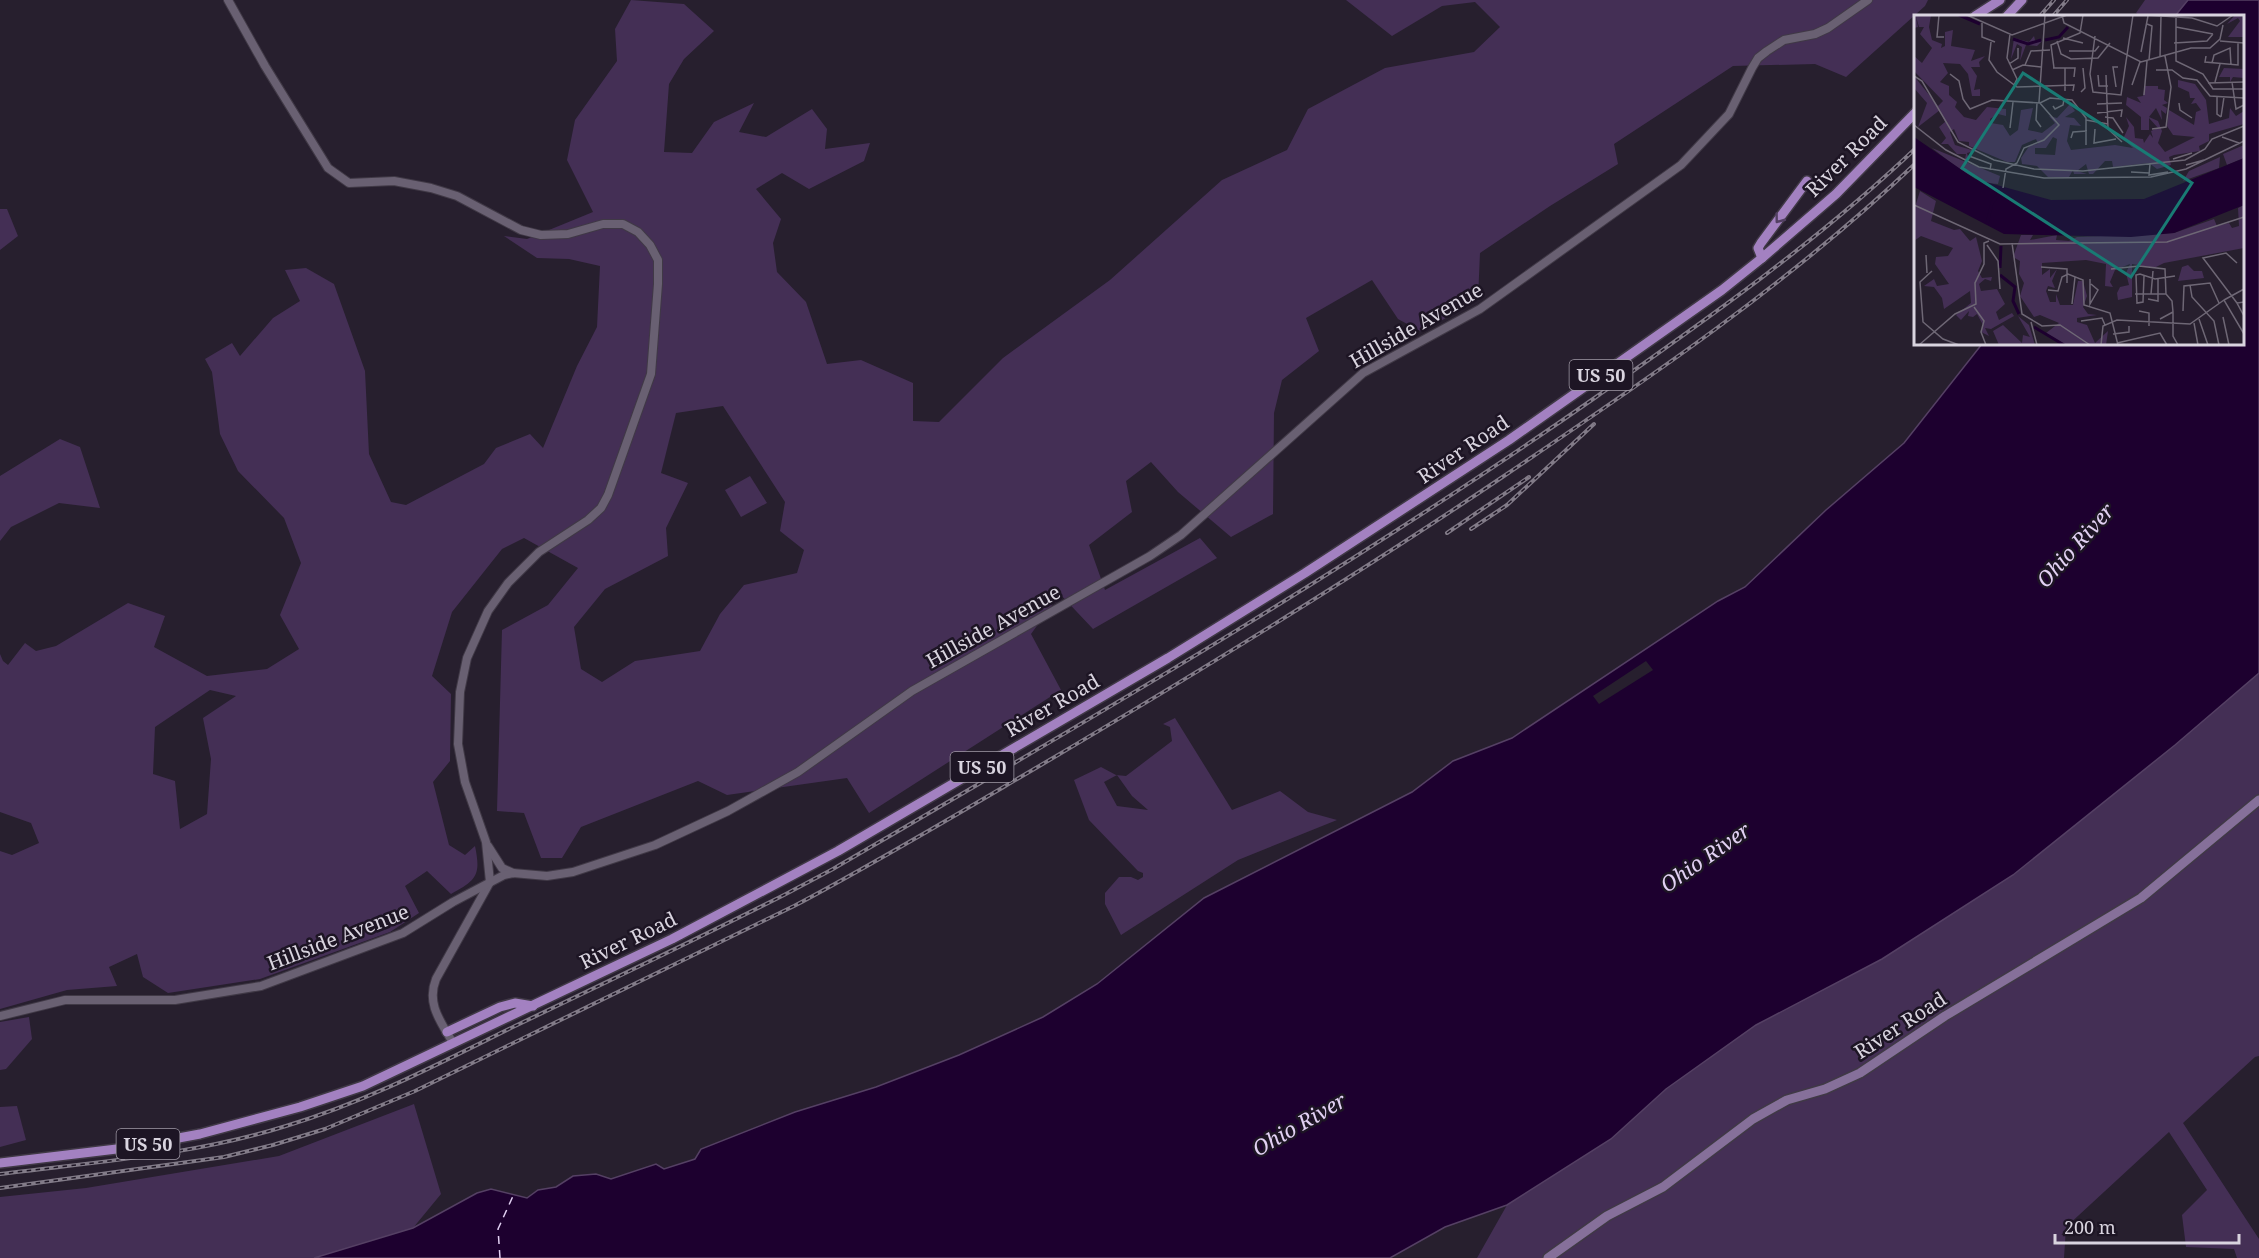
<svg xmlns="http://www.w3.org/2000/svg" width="2259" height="1258" font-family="'Noto Serif',serif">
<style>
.green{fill:#442f55;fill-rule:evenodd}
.water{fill:#1d002f;stroke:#554064;stroke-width:1.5}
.pier{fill:#271f2e}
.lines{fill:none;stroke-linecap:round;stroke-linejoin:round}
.ferry{stroke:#e2d1f3;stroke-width:1.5;stroke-dasharray:8 6;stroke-linecap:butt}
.tertiary-casing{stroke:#403946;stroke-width:10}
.secondary-casing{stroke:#403946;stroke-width:12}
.primary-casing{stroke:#403946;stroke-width:12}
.tertiary{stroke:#696072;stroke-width:8}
.secondary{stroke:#86709a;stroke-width:9}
.primary{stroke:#a381c1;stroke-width:9}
.rail-casing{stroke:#827b88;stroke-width:4}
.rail{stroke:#1d1524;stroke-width:1.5;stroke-dasharray:4.5;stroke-linecap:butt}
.oneway{stroke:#534063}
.labels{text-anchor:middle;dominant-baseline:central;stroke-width:5;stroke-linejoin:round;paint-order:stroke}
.shield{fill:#1d1524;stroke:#a19ba7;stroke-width:1.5}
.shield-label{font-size:18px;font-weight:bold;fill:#d9d4df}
.street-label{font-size:20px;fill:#d9d4df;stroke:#1d1524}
.water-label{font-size:21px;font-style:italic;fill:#e2d1f3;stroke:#1d1524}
.inset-river{fill:none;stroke:#1d002f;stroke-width:3}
.inset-road{fill:none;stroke:#6e6775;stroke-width:1.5}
.view{fill:#197b74;fill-opacity:0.15;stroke:#197b74;stroke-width:3}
.inset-edge{fill:none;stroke:#d9d4df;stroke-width:3}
</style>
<rect width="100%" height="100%" fill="#271f2e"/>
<!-- green -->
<g class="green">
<path d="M631,0l53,4 30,27 -30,28 -15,25 -5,68 28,1 22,-31 40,-19 -15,29 27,5 46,-28 15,20 -2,20 45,-6 -6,18 -55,28 -27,-16 -26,16 25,30 -8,24 4,29 29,30 21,62 34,-4 52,23v38l26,1 64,-64 107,-78 112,-100 65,-30 21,-41 77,-41 89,-16 26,-25 -25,-25 -33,4 -50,30 -46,-36h582l-3,6 -79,71 -31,-13 -82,2 -119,78 4,20 -68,42 -70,47 -2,46 -56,33 -24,-13 -26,-39 -66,38 13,33 -37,29 -8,33 -1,101 -42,23 -53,-45 -27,-30 -25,19 6,31 -43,33 16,45 95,-52 17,20 -124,71 -33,-35 -29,40 30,56 -192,123 -22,-35 -120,17 -29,-14 -117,46 -19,31h-21l-17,-45 -27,-2 5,-181 46,-25 30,-37 -54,-30 -22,11 -50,63 -20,64 19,18 -1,67 -17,21 16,63 16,10 10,-9c6,29 2,34 -24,48l-24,-23 -22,15 14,27 -29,19 -130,47 -92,14 -25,-16 -6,-23 -28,13 8,19 -50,4 -67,19v-158l12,4 27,-12 -8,-20 -31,-11v-158l3,7 5,4 17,-22 11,8 20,-5 72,-43 37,13 -11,31 53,29 60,-7 32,-20 -19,-34 21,-52 -17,-45 -46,-47 -18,-37 -8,-62 -7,-13 27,-16 8,13 33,-38 27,-17 -15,-31 21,-2 28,16 31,87 4,83 22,48 15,3 78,-41 12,-16 34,-14 13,14 34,-82 20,-39 3,-61 -31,-7 -32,-1 -33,-22 23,3 66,-27 -26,-52 8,-40 42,-59 -2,-32zM723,406l62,96 -5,29 24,19 -7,23 -53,12 -24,29 -20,37 -65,10 -33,21 -21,-13 -7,-42 31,-38 63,-33 -2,-28 22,-45 -27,-10 15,-60zM210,690l26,6 -33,22 8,41 -4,55 -27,15 -5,-48 -22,-7 2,-47z"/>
<polygon points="2145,0 2188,0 2175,16 2140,16 2136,13"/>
<polygon points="0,209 7,209 18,236 0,250"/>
<polygon points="60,439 80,447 100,508 59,503 11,527 0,541 0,476"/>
<polygon points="750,476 767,503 741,517 725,490"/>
<polygon points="2259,673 2259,1056 2255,1057 2183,1123 2259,1239 2259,1258 2237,1258 2234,1249 2186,1247 2182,1215 2207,1190 2169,1132 2066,1227 2064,1258 1477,1258 1507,1205 1611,1139 1666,1089 1756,1025 1882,959 2013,875 2175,745"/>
<path d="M1175,718l57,92 48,-19 28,21 29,8 -99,40 -117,75 -16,-31v-11l14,-16h12l7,3 5,-3v-4l-5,-2 -49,-51 -15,-40 27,-13 15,8 10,1 46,-35 -2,-14 -7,-3zM1117,775l15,21 16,14 -31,-4 -13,-24z"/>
<polygon points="29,1017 32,1039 6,1069 0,1070 0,1022"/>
<polygon points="414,1104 441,1194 413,1228 314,1258 0,1258 0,1197 86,1188 279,1156"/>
<polygon points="17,1106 26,1140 0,1147 0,1107"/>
</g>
<!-- water -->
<polygon class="water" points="2188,0 2259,0 2259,673 2175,745 2013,875 1882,959 1756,1025 1666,1089 1611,1139 1507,1205 1445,1227 1390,1258 314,1258 413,1228 477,1193 491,1189 527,1198 538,1190 556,1187 573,1176 596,1174 611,1179 656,1164 664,1169 695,1159 701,1149 795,1112 876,1087 959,1055 1043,1017 1097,984 1204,898 1412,792 1453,761 1512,738 1718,601 1745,587 1826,510 1904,443 1982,344 2242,344 2242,16 2175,16"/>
<!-- pier -->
<polygon class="pier" points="1646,661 1653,670 1599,704 1593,696"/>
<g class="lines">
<!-- ferry -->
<polyline class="ferry" points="500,1258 498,1229 513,1196"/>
<!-- tertiary casing -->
<g class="tertiary-casing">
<g id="tertiary">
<path d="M228,0l37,66 63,102 21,15 45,-2 37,7 26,8 64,34 20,5 27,-1 35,-10h20l15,8 12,13 8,15v24l-7,90 -43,121 -7,13 -13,12 -49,32 -31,31 -20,28 -21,47 -7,34 -2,52 7,38 21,60 4,40 -54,97c-10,25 5,43 17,64"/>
<polyline points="488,846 502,868 513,873"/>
<polyline points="0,1016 65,1000 175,1000 261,986 403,933 453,902 504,875 513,873 547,876 573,872 655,845 728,811 798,772 912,691 1150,556 1181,535 1363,373 1480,309 1681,165 1729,114 1752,68 1758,58 1767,51 1784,40 1815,34 1828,28 1868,0"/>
</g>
</g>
<!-- secondary casing -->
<g class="secondary-casing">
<polyline id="secondary" points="1548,1258 1607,1216 1663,1187 1753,1119 1787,1100 1825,1089 1860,1073 1945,1016 2141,898 2259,800"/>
</g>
<!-- primary casing -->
<g class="primary-casing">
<g id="primary">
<polyline points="1975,16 2000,0"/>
<polyline points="2007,16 2022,0"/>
<polyline points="1762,258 1758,248 1761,243 1807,181"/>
<polyline points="447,1032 500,1007 515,1003 533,1006"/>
<polyline points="0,1163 125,1148 200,1134 300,1107 363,1086 672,939 838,851 1168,658 1305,573 1509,440 1722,290 1762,258 1836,194 1916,112"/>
</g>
</g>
<!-- tertiary -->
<use href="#tertiary" class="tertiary"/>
<!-- secondary -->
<use href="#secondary" class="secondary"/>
<!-- primary -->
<use href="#primary" class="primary"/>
<!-- rail casing -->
<g class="rail-casing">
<g id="rail">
<polyline points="2040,16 2054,0"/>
<polyline points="2053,16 2067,0"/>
<polyline points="1471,529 1507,505 1594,424"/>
<polyline points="1447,533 1529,477"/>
<path d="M0,1174c95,-12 194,-19 286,-48 80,-24 154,-63 229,-100 90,-43 180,-86 269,-131l49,-26c259,-151 517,-300 763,-472 111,-78 221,-155 320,-249"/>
<path d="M0,1188l224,-31 49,-12 52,-16 90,-38 379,-185c83,-44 165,-93 247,-141 156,-92 310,-186 460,-287 144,-97 288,-194 415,-315"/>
</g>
</g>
<!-- rail -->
<use href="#rail" class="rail"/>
</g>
<!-- one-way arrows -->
<defs><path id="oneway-chevron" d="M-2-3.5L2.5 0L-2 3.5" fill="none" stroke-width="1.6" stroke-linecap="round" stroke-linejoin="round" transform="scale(1.5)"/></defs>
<use class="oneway" href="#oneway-chevron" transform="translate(1779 219) rotate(127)"/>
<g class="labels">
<!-- shield labels -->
<g class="shield">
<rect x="1569.5" y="360" width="63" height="30" rx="4.5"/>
<rect x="950.5" y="752" width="63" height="30" rx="4.5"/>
<rect x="116.5" y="1129" width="63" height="30" rx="4.5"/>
</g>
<g class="shield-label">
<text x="1601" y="375">US 50</text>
<text x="982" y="767">US 50</text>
<text x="148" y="1144">US 50</text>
</g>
<!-- street labels -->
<g class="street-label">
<text transform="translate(1846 156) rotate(-45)">River Road</text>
<text transform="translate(1416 325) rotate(-30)">Hillside Avenue</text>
<text transform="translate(1463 449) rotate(-34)">River Road</text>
<text transform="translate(993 626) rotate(-29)">Hillside Avenue</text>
<text transform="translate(1052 705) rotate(-30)">River Road</text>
<text transform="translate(338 937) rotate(-21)">Hillside Avenue</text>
<text transform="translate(628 940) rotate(-26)">River Road</text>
<text transform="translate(1900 1025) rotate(-33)">River Road</text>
</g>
<!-- water labels -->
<g class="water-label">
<text transform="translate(2075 545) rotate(-48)">Ohio River</text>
<text transform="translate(1705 857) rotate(-35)">Ohio River</text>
<text transform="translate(1299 1124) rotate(-30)">Ohio River</text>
</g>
</g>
<!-- overview -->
<g transform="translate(1914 15)">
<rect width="330" height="330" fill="#271f2e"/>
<path d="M0,0h17l-2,12 3,13 10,4 -1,4 4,-2v-14l8,-2 -2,16 24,4 -4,11 14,-5 -6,6 1,5h-9l6,9 -3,14 6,-1v7h-8l-4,-22 -8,-10 -17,-1 5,10 -8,9 9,4v9l8,7 -2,5 9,10 12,3 11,-13 19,2v7l-8,-2 -8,5 1,4 12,2 7,11 8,-6 3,-20 12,-2 -5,22 14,3 13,-10 -6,-7 8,2 13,-14 5,7 -10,6 9,1 7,8 -11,-1 -3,16 4,9 44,-5 18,3 -10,-9 6,-13 -3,-9 8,10 1,11 8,1 1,4 6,-9 3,4 -2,-7 7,-3 -9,-10v12h-8v-13l-15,-12 1,-8 14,6 -4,-6 6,-1 2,-10h13v3l7,1 -1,10 4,3 -6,2 5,3 -1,6 -5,-4 1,10 -6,-12 -7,9 9,4 4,10 -4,12 7,9 30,-15 -22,-2 -6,-9 2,-16 25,15 2,-13 5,-2 -5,-7 -5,1 4,-6h-5l-1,-6 -11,-5v-7l17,4 11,16 3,24 20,-6 1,-10 6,8 8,-5v13l-35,10v7l-10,5 1,5 -26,4 -5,2 2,8 -14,4 -8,-6 -36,4 -1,-6h-7l-12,13h-4l-3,-10 -9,7 10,3h-13l-1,-4 -4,7h-21l-11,-11 -15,-2 -1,-6 9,-13 8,-1 -2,-5 -14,6 -7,17h-8l-38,-16v-4l-10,-1 -5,-12 -4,3 5,13 20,6 -8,2 2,7 -4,-1 1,-5h-9l-9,-10h-7l5,-6 -7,-11 6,-5 -5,-12 -22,17 9,-24 -13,-15v-12l24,30 5,-5 -29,-30v-15l8,7 10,-15 -12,-14 4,-7h-5l-3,-10 2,10 -4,1zM139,122l4,2 -2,16 -20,-1v-6h11zM321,0l9,2v26l-1,-6h-15l12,-16 -2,-3 -11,6zM120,21l1,4 7,1 -5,5 -11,-1 -6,16 2,-14 -5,-3 -6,15 3,-21 15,4zM310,53l20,1v9l-11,-1 -3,5v-5h-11zM1,120l17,13 68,28 -2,8 -12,-1 -23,-11zM330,130v13l-17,7 -4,-11zM306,142l-1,11 -36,13 6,-10zM6,176l16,10 -5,20 23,9 6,-1 10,12 6,-4 6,24 -4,10 4,7 10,-1 -1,4 -6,-2 -6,5 2,7 16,-2 8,15 -9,8 3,8 13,-7 2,3 -23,13 -6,-1 4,8 -8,-4 2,-7 -6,-11 -4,3 -5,-1 1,-5 -8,9 -5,-5 15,-12 -1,-12 -26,18 -2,-11 -8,-11 -10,-1 10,-7 3,7 12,-2 -14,-20 1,-7 12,-1 5,-8 -32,-12 -7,5v-31zM330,190v43l-80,15 -10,5 -22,-4v33l-14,3 -1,-7 3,-6 9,-2 -3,-12 4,-9 -15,6 -5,12 3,5 -8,-1 1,-22 -20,-4 -44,3v12l8,-6v9l7,-9 -5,12 3,7 -7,-2 -2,5 4,11h6v-8l4,11h13l5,-24h5l4,15 -4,11 5,7 9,1 -20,3v4l10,3 8,18 13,-12 -2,14h-40l-20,-12 13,-10 -19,-8 -6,2 -14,-21 4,-13 -5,-9 1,-13 -7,-4 8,-22h12l-3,5 27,-5 -1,5 13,1 8,-4 97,-4 40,-14 3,7 12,-3 3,5 7,-2 -1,-18zM274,250l6,6h8l2,7 -26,3 4,-14zM104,301l11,9 6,20h-36l-6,-14 10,-6 19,18 1,-8 7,2z" fill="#442f55" fill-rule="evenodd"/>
<path d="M0,122l61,42 76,21 93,-1 100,-41v47l-70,28 -43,4 -127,-3 -90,-47z" fill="#1d002f"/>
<path class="inset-river" d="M45,0l21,9M99,24l15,5 13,-4M131,25l14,-3 9,-10M73,209l5,-21 11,-15M86,253l1,-22M86,260l15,12 -2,14 6,13M120,312l30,18"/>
<path class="inset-road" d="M25,0l-2,22h7M53,0l45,20 55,-20M148,0l2,8 77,39 50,-14h19l10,-9 3,-14M233,0l45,3 25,8 16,-11M262,0v46l27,13 10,15h31M68,6v16l13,5M233,9l5,2 -3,34M262,12l37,7M96,19l-3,24 10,21 -3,6M181,21l-5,38 3,18 28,3 12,-80M149,23l20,5M143,26l4,13 10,5 27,-1 12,-15M306,26l24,2M77,27l-2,18 8,12 20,15 57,-2 -1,6M260,28l33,-2 6,-7M155,36h26l4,-5M227,37l7,-36M292,41l-1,6 33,3v-23M246,42l1,-41M298,48l2,-8 16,-7 1,17M95,49l9,-6v-10M111,50l6,-14 19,-1M139,53h22l-1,9M140,53l-3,-23 29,-12 3,-18M98,55l11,-5 18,2M242,55h16l11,8 14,2 13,16 34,2M36,59l9,7 4,18 7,10 22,-9 48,3 10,-5 22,2 14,18v27M184,60l1,11h9M192,60l2,54 14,13M0,61l8,5 36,61 36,18 40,9 49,2 102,-11 20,-11 7,-10 32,-13M301,67l5,-18M318,67l4,27 8,-4M294,68l36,-1M218,70l8,-23M202,72l-3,-20h5M151,76v-23M167,77l4,-4 -2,-20M230,80l3,-34M303,82v17l4,3M123,88l-1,17 5,7M265,88l1,7 12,8M183,89l25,-1M139,91l2,3 8,-4 1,-6M183,98l25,-3 -1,7M191,102l8,1 10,15M307,102l3,-20M172,105l22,4M0,110l32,25 33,17 65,11 107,-1 35,-8 58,-28M96,113l3,-26M181,114l-1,14 22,-4M238,114l14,-2 5,-40 -6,-31M308,122l17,6M157,123l2,-6 14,-1M55,141l22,8 -1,6M259,144l19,-6M236,149l-1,11 19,-3M272,150l18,-5M217,157l18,1M89,173l3,-19 11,-6 7,-15 20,-8 15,-15 -20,-23 6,-87M0,190l86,39 167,-2 77,-25M98,228l10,71 20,12 18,-1 30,20M73,230l11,16 2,28M12,240l1,18M127,252l26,2v14M197,254l28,-3 26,3 1,25 6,7 1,11 -13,7M18,256l-12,11 3,40 20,17 16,6M230,261l-1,26 -6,1 -1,-28 4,-1 15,5 20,-3M176,264v25l8,-14 -7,-6M276,270l2,12 22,24 5,24M134,275l10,1 4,-14 6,-3 15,6 1,25 26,8 8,32M221,279h31M237,279l2,-23M234,284l10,2v-22M310,285l20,-11M330,287l-7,1 7,13M323,288l-34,-45 23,-5 11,10M158,289l3,-27M60,292l10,14 -3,11 5,13M225,296l10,2v13M269,296l1,-25 26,-3 9,20M309,302l6,28M285,304l9,26M167,306l21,-3 3,7M117,307l6,23M259,307v-10v24l5,9M280,308l4,22M199,319l16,-2v-6M203,328l43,-10 7,12M5,330l36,-31 21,-10 -1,-21 9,-19v-21l5,-2M187,330l2,-19 14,-6 73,4 34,-24 20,34"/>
<path class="view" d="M109,58l169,110 -61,94 -169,-109z"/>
<rect width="330" height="330" class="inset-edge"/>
</g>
<!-- scale -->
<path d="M2055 1234v9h184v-9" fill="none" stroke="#d9d4df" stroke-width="3"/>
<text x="2064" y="1234" font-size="18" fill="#d9d4df" stroke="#1d1524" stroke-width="4.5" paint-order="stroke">200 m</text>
</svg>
